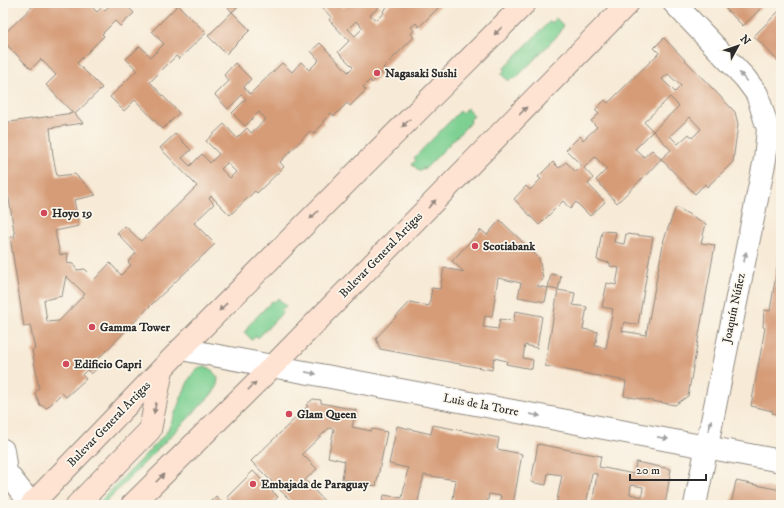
<svg xmlns="http://www.w3.org/2000/svg" width="784" height="508" font-family="'IM FELL DW Pica',serif">
<style>
.green{fill:#7dd092;stroke:#547e5e}
.building{fill:#d69c78;fill-rule:evenodd}
.lines{fill:none;stroke-linecap:round;stroke-linejoin:round}
.street-casing{stroke:#918a80;stroke-width:24}
.secondary-casing{stroke:#918a80;stroke-width:24}
.street{stroke:#fff;stroke-width:22}
.secondary{stroke:#fee3d2;stroke-width:22}
.oneway{fill:#94877e}
.oneway2{fill:#a0a0a0}
.poi-dot{fill:#d1495b;stroke:#fbf7ec;stroke-width:1.5}
.labels{text-anchor:middle;dominant-baseline:central;stroke-width:3.5;stroke-linejoin:round;paint-order:stroke}
.poi-label{font-size:12px;font-weight:bold;fill:#2b2b2b;stroke:#fbf7ec;text-anchor:start}
.street-label{font-size:12px;fill:#2b2b2b;stroke:#fbf7ec}
</style>
<rect width="100%" height="100%" fill="#fbf7ec"/>
<filter id="ink" filterUnits="userSpaceOnUse"><feTurbulence type="fractalNoise" baseFrequency=".025" numOctaves="2"/><feDisplacementMap in="SourceGraphic" scale="8" xChannelSelector="R" yChannelSelector="G"/><feConvolveMatrix kernelMatrix="1 2 1 2 8 2 1 2 1" color-interpolation-filters="sRGB"/></filter>
<filter id="wash" filterUnits="userSpaceOnUse"><feTurbulence type="fractalNoise" baseFrequency=".012" numOctaves="4" result="noise"/><feDisplacementMap in="SourceGraphic" scale="16" xChannelSelector="R" yChannelSelector="G"/><feGaussianBlur stdDeviation="0.9" result="paint"/><feColorMatrix in="noise" values="0 0 0 0 0 0 0 0 0 0 0 0 0 0 0 0 0 1.4 0 .05"/><feComposite in="paint" operator="in"/></filter>
<g filter="url(#wash)">
<rect width="100%" height="100%" fill="#f7ead6"/>
<!-- green -->
<g class="green">
<polygon points="556,18 564,26 560,31 561,32 515,79 513,78 509,81 501,74 505,70 504,68 550,21 552,23"/>
<polygon points="467,108 474,116 470,120 471,122 425,169 423,168 420,172 412,164 416,160 414,158 460,111 462,113"/>
<polygon points="278,298 286,306 281,310 283,312 258,338 256,336 252,340 244,332 248,329 247,327 272,301 274,302"/>
<path d="M205,366l6,3 7,9 -1,9 -5,7 -109,111h-6l69,-72c9,-14 20,-56 31,-64 2,-2 5,-2 8,-3z"/>
</g>
<g id="blocks">
<!-- building -->
<g class="building">
<path d="M36,3h52l9,9 5,-5 3,3 4,-4 -2,-3h17l10,10 -14,13 -5,-5 -13,13 2,2 -27,27 25,25 -27,26 8,9 -33,5 3,28 4,20 18,-2 21,21 -22,5 5,26 -24,5 5,24 8,-2 -1,10 6,1 4,6 8,-1 10,10 15,-16 11,12 10,-10 -3,-3 8,-9 -19,-20 8,-7 16,15 56,-55 -37,-38 15,-14 16,16 -9,8 8,8 12,-12 8,9 9,-9 -13,-13 18,-17 13,14 10,-10 4,5 15,-14 -7,-7 -14,14 -13,-13 14,-14 -4,-4 -14,14 -13,-14 14,-14 -5,-6 11,-12 16,16 -7,8 6,7 32,-31 10,9 9,-10 8,8 10,-10 -8,-9 9,-8 28,29 5,-5 -15,-15 11,-11 -20,-21 2,-3 -9,-10 5,-4h11l5,5 5,-5h29l3,3 -10,9 6,5 8,-7 -1,-2 8,-8h52l-24,24 -3,-4 -5,4 3,3 -3,4 3,3 -31,31 2,2 -13,13 -2,-3 -7,7 3,3 -16,16 -3,-3 -13,13 -3,-3 -8,8 1,2 -11,11 -3,-3 -30,31 4,5 -27,26 -2,-2 -25,24 -19,-19 -2,2 5,6 -20,19 21,21 -64,61 -55,56 4,5 -9,8 -4,-4 -5,5 4,4 -20,18 -4,-4 -15,15 -7,-3 -5,-12 4,-5 -7,-38 3,-1 -5,-24 -6,2 -14,-90h5l-6,-38 -1,-4h-2l-3,-17v-9h2l-1,-10h-1v-36l70,-10 -27,-28 10,-10 -15,-16 -10,10 -28,-28v-6zM356,21l7,7 -8,8 -7,-7zM227,163l9,9 -6,6 -9,-9zM66,276l19,18 -26,27 -12,1 -3,-22 18,-4z"/>
<polygon points="224,3 242,3 232,12"/>
<polygon points="720,3 766,3 743,26"/>
<polygon points="178,5 206,33 179,59 176,56 150,82 179,113 163,129 135,100 124,111 110,97 137,70 126,59 140,46 151,57 164,44 152,31"/>
<polygon points="781,9 781,31 779,33 781,35 781,64 754,36"/>
<polygon points="232,12 250,30 226,54 208,36"/>
<path d="M664,38l71,74 3,12 -5,38 -26,25 -2,-3 -10,10 -34,-35 10,-9 -18,-19 26,-25 -9,-9 -26,25 9,9 -18,18 9,8 8,-7 9,9 -16,17 -28,27 -21,-23 11,-11 -12,-12 -11,11 9,10 -5,6 17,18 -15,14 -14,-14 -6,7 -7,-8 -24,24 -25,-26 12,-13 4,4 11,-11 -3,-2 15,-15 6,6 7,-6 10,10 6,-6 -16,-16 14,-14 3,4 14,-13 -6,-6 8,-7 -4,-4 10,-10 3,3 51,-50 -5,-5zM668,74l13,12 -6,6 -13,-13zM690,117l11,12 -9,9 -3,-4 -11,10 -8,-8z"/>
<polygon points="676,207 706,224 701,243 715,245 688,396 675,405 624,396 626,381 545,366 558,290 575,293 573,305 587,307 583,329 598,332 595,346 606,348 613,309 602,307 607,283 616,285 619,268 610,266 610,263 597,260 602,231 616,232 614,242 624,244 626,234 653,237 638,325 624,322 622,331 646,335 664,239"/>
<polygon points="500,220 539,258 543,279 537,286 548,288 545,302 518,297 521,283 498,278 492,317 485,316 483,327 498,329 500,319 514,321 515,311 542,316 537,348 525,345 523,358 533,360 532,369 506,364 507,361 494,358 492,370 380,349 376,338 410,302 429,306 432,288 440,289 444,268 464,272 452,261 481,230 487,235"/>
<polygon points="780,250 781,250 781,415 772,413 773,411 751,406 765,328 763,327 764,310 770,311"/>
<polygon points="551,274 561,276 558,290 548,288"/>
<polygon points="313,399 321,400 321,403 356,410 352,427 371,431 372,429 387,432 376,486 342,479 345,461 328,457 334,429 329,428 302,454 317,469 305,480 328,505 295,505 251,461 308,406 306,405"/>
<polygon points="433,425 499,438 497,449 522,454 513,505 499,505 501,496 489,494 487,505 452,505 456,480 424,475 417,505 382,505 384,495 402,498 408,468 389,464 397,426 431,434"/>
<path d="M538,444l63,12 -2,11 35,7 2,-12 35,7 -6,36h-73l5,-31 -5,-1 -6,32h-30l6,-30 -14,-2 -2,12 -15,-3zM631,485l12,2 -1,10 -12,-3z"/>
<polygon points="253,471 278,497 274,501 278,505 235,505 227,497"/>
<polygon points="736,481 781,490 781,505 731,505"/>
<polygon points="216,496 224,505 207,505"/>
</g>
</g>
</g>
<g filter="url(#ink)">
<use href="#blocks" fill-opacity="0" stroke="#918a80" stroke-width="1"/>
<g class="lines">
<!-- street casing -->
<g class="street-casing">
<g id="street">
<polyline points="674,3 745,78 757,94 768,129 765,159 695,505"/>
<polyline points="181,349 781,461"/>
<polyline points="3,450 6,472 32,505"/>
</g>
</g>
<!-- secondary casing -->
<g class="secondary-casing">
<g id="secondary">
<polyline points="31,505 181,349 525,3"/>
<polyline points="77,505 150,430 162,370"/>
<polyline points="132,505 273,366 628,3"/>
</g>
</g>
<!-- street -->
<use href="#street" class="street"/>
<!-- secondary -->
<use href="#secondary" class="secondary"/>
</g>
<!-- one-way arrows -->
<defs><path id="oneway-solid" d="M-6-.8H1V-3.2L6.5 0L1 3.2V.8H-6Z"/></defs>
<g class="oneway">
<use href="#oneway-solid" transform="translate(498 31) rotate(135)"/>
<use href="#oneway-solid" transform="translate(523 111) rotate(-46)"/>
<use href="#oneway-solid" transform="translate(406 123) rotate(135)"/>
<use href="#oneway-solid" transform="translate(432 204) rotate(-46)"/>
<use href="#oneway-solid" transform="translate(314 215) rotate(135)"/>
<use href="#oneway-solid" transform="translate(223 307) rotate(135)"/>
<use href="#oneway-solid" transform="translate(252 386) rotate(-45)"/>
<use href="#oneway-solid" transform="translate(155 408) rotate(101)"/>
<use href="#oneway-solid" transform="translate(160 478) rotate(-45)"/>
</g>
<g class="oneway2">
<use href="#oneway-solid" transform="translate(743 77) rotate(-131)"/>
<use href="#oneway-solid" transform="translate(745 257) rotate(-78)"/>
<use href="#oneway-solid" transform="translate(311 373) rotate(11)"/>
<use href="#oneway-solid" transform="translate(535 415) rotate(11)"/>
<use href="#oneway-solid" transform="translate(710 425) rotate(-78)"/>
<use href="#oneway-solid" transform="translate(663 438) rotate(11)"/>
</g>
</g>
<!-- markers -->
<g class="poi-dot">
<circle cx="377" cy="73" r="4"/>
<circle cx="44" cy="213" r="4"/>
<circle cx="475" cy="246" r="4"/>
<circle cx="92" cy="327" r="4"/>
<circle cx="66" cy="364" r="4"/>
<circle cx="289" cy="414" r="4"/>
<circle cx="253" cy="484" r="4"/>
</g>
<g class="labels">
<!-- poi labels -->
<g class="poi-label">
<text x="385" y="73">Nagasaki Sushi</text>
<text x="52" y="213">Hoyo 19</text>
<text x="483" y="246">Scotiabank</text>
<text x="100" y="327">Gamma Tower</text>
<text x="74" y="364">Edificio Capri</text>
<text x="297" y="414">Glam Queen</text>
<text x="261" y="484">Embajada de Paraguay</text>
</g>
<!-- street labels -->
<g class="street-label">
<text transform="translate(381 255) rotate(-46)">Bulevar General Artigas</text>
<text transform="translate(734 308) rotate(-78)">Joaquín Núñez</text>
<text transform="translate(481 405) rotate(11)">Luis de la Torre</text>
<text transform="translate(109 424) rotate(-46)">Bulevar General Artigas</text>
</g>
</g>
<!-- margin -->
<rect width="784" height="508" fill="none" stroke="#fbf7ec" stroke-width="16"/>
<!-- north arrow -->
<g transform="translate(738 46) rotate(50)" stroke="#fbf7ec" stroke-width="3" paint-order="stroke">
<path d="M0-3L7 15L0 10L-7 15Z" fill="#2b2b2b"/>
<text y="-6" font-size="11" font-weight="bold" text-anchor="middle" fill="#2b2b2b">N</text>
</g>
<!-- scale -->
<path d="M630 474v6h76v-6" fill="none" stroke="#2b2b2b" stroke-width="2"/>
<text x="636" y="474" font-size="12" fill="#2b2b2b" stroke="#fbf7ec" stroke-width="3" paint-order="stroke">20 m</text>
</svg>
